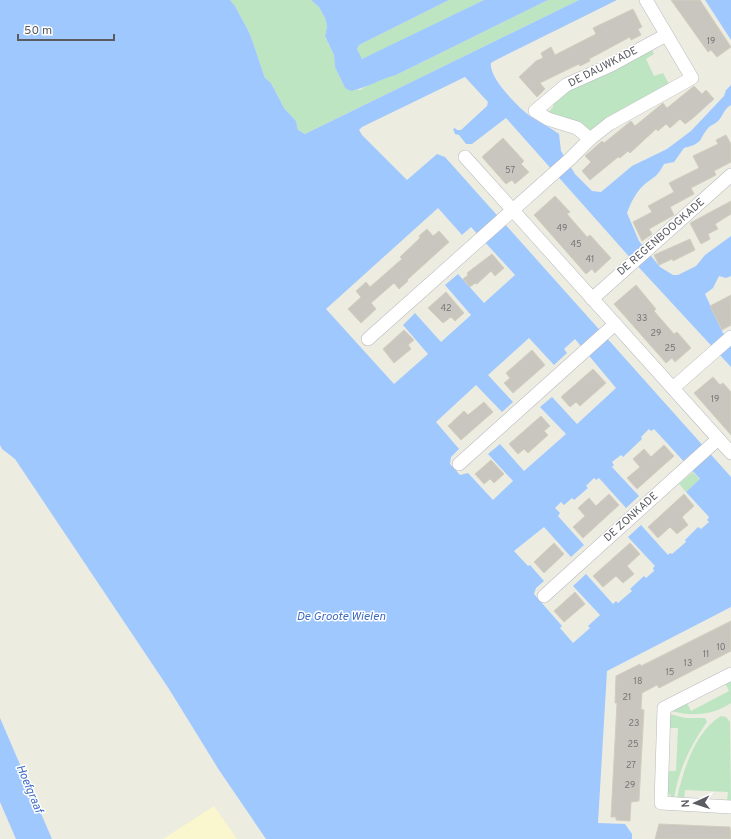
<svg xmlns="http://www.w3.org/2000/svg" width="731" height="839" font-family="Overpass,sans-serif">
<style>
.green{fill:#bde5c2}
.sand{fill:#faf6ce}
.water{fill:#9fc8ff;fill-rule:evenodd}
.building{fill:#c8c6be;stroke:#d2cebf}
.lines{fill:none;stroke-linecap:round;stroke-linejoin:round}
.street-casing{stroke:#b9bac0;stroke-width:14}
.street{stroke:#fff;stroke-width:13}
.labels{text-anchor:middle;dominant-baseline:central;stroke-width:3;stroke-linejoin:round;paint-order:stroke}
.number-label{font-size:9px;fill:#767679}
.street-label{font-size:11px;fill:#5a5c62;stroke:#fff}
.water-label{font-size:12px;font-style:italic;fill:#406ec4;stroke:#fff}
</style>
<rect width="100%" height="100%" fill="#edece1"/>
<!-- green -->
<g class="green">
<polygon points="230,0 311,0 319,7 325,18 327,26 325,36 334,55 335,67 345,88 360,90 379,79 396,75 548,0 579,0 305,134 298,130 296,121 284,108 271,83 265,78 250,34 235,6"/>
<polygon points="449,0 484,0 364,59 360,58 357,49 359,45"/>
<polygon points="651,48 654,54 646,59 654,76 663,73 669,84 590,132 547,114 553,107 554,101 569,89"/>
<polygon points="693,472 700,480 686,492 679,484"/>
<path d="M731,680v23c-18,12 -38,14 -59,8l15,-8 4,8 38,-20 -4,-8z"/>
<path d="M670,714l15,4h20l2,4c-17,24 -28,47 -33,76l-8,-6 1,-21h9l2,-43h-9z"/>
<path d="M721,716l5,1 4,5 1,79h-4l1,-9 -43,-2 -1,9 -7,-1c6,-27 18,-67 44,-82z"/>
</g>
<!-- sand -->
<polygon class="sand" points="214,806 237,839 163,839"/>
<!-- water -->
<g class="water">
<path d="M0,0h230l5,6 15,28 15,44 6,5 13,25 12,13 2,9 7,4 274,-134h38l-121,60 -5,3c-3,14 28,45 39,53 10,7 20,11 29,18l2,17 14,23 17,17 9,1 31,-26 35,-17 24,-18 33,-35 2,-6 5,-5v20c-7,3 -8,12 -14,17 -2,2 -6,3 -8,5 -11,12 -4,16 -25,21l-10,14 -10,2c-6,12 -10,13 -19,20 -9,8 -14,18 -18,29l12,28 21,26 13,8h5l18,-9 9,-11 26,-19v40l-5,2 -7,-2 -6,12 -8,6 18,39 8,8v26l-98,-106 -127,-143 -34,26h-6l-7,-9 -4,-1 -2,-5 2,-1 2,2h4l26,-24 1,-4 -23,-25 -103,50 -3,3 3,5 45,45 30,-26 8,3 286,320v130l-124,64 -9,152 27,1 7,10v5h-366l-47,-69 -50,-81 -154,-230 -13,-10 -2,-4zM438,208l24,27 9,-8 44,48 -31,28 -26,-29 -13,11 26,30 -30,27 -26,-29 -12,12 25,29 -34,30 -68,-75zM529,338l25,27 13,-12 -3,-4 11,-10 41,49 -39,36 -25,-27 -12,10 26,27 -42,37 -24,-27 -12,10 25,27 -20,19 -25,-27 -8,2 -10,-11 1,-7 8,-8 -23,-27 40,-37 26,27 11,-10 -25,-27zM649,429l2,2 3,-2 46,50 -14,13 23,25 -2,3 2,2 -8,7 -3,-2 -13,13 1,2 -14,12 -2,-1 -2,2 -27,-30 -13,12 27,29 -2,2 1,3 -8,7 -2,-2 -14,13 2,2 -14,12 -2,-2 -3,3 -27,-30 -13,12 27,29 -12,11 2,2 -17,15 -13,-15 2,-2 -28,-32 2,-6 8,-7 -14,-16 -2,1 -14,-15 30,-24 27,30 13,-12 -26,-29 2,-3 -5,-5 6,-6 3,3 8,-7 2,2 14,-12 -2,-2 8,-8 2,2 3,-2 27,30 13,-12 -27,-29 2,-2 -2,-3 9,-7 2,2 19,-18 -1,-2z"/>
<path d="M311,0h138l-90,45 -2,4 5,10 122,-59h64l-152,75c-16,4 -30,13 -45,16l-6,-3 -10,-21 -1,-12 -9,-19 2,-10 -2,-8 -6,-11z"/>
<polygon points="705,0 731,0 731,40"/>
<polygon points="0,718 52,839 16,839 0,802"/>
</g>
<!-- building -->
<g class="building">
<polygon points="671,0 700,0 731,47 717,57 711,50 708,52"/>
<polygon points="633,9 642,27 638,29 641,35 631,40 630,37 589,59 590,61 580,66 579,64 540,83 545,89 537,97 519,77 536,61 543,58 541,53 551,47 555,55 596,34 593,28"/>
<polygon points="694,86 702,94 706,90 714,99 693,118 685,124 680,119 670,128 666,124 658,131 656,129 630,153 628,151 620,158 618,157 590,180 582,171 591,162 585,156 602,141 604,143 631,121 635,126 663,103 667,108"/>
<polygon points="726,135 731,144 731,162 714,171 716,175 691,188 694,194 670,207 674,215 649,229 652,234 642,241 633,222 652,212 648,206 674,192 669,183 699,168 693,156 718,144 716,140"/>
<polygon points="503,138 524,161 521,164 529,172 515,184 512,180 506,184 482,157"/>
<polygon points="555,196 570,212 567,214 587,237 590,235 611,258 595,273 592,269 586,274 534,215"/>
<polygon points="731,201 731,214 715,224 718,229 708,234 710,239 701,244 690,223"/>
<polygon points="427,229 433,236 439,231 449,242 407,280 408,281 399,289 394,283 371,303 376,309 361,323 348,309 361,297 356,291 366,282 370,287 402,259 400,257 420,238 419,236"/>
<polygon points="690,239 695,250 673,261 672,259 659,265 654,255"/>
<polygon points="492,254 504,268 495,276 491,271 477,284 475,283 470,287 463,279 468,275 467,273"/>
<polygon points="636,285 656,309 654,311 674,334 677,332 691,348 675,362 672,358 666,363 614,304"/>
<polygon points="446,292 464,313 455,321 451,317 443,323 428,308"/>
<polygon points="731,295 731,325 722,330 710,306"/>
<polygon points="404,330 414,340 408,345 411,349 394,363 383,349"/>
<polygon points="532,350 545,365 513,393 504,383 510,378 506,373"/>
<polygon points="593,369 606,383 580,406 576,402 570,407 561,397"/>
<polygon points="713,377 720,385 723,383 731,392 731,435 694,393"/>
<polygon points="484,402 493,412 461,440 448,426 464,411 468,415"/>
<polygon points="541,416 550,426 544,431 548,435 528,453 524,449 518,454 509,444"/>
<polygon points="664,445 674,456 637,489 627,478 640,467 633,459 644,449 651,457"/>
<polygon points="491,460 504,474 494,483 490,479 484,484 475,474"/>
<polygon points="609,494 619,505 583,538 573,527 585,516 578,508 589,498 596,506"/>
<polygon points="684,494 694,506 682,517 688,525 677,534 670,527 658,538 648,527"/>
<polygon points="554,543 564,554 544,573 534,562"/>
<polygon points="630,543 640,554 627,566 634,574 623,583 616,576 603,587 593,576"/>
<polygon points="575,592 585,604 564,622 554,611"/>
<polygon points="731,621 731,651 659,688 657,685 642,693 641,709 644,710 639,801 631,802 630,821 616,820 616,817 611,817 617,703 615,703 616,676 640,664 641,666"/>
<polygon points="659,824 730,827 731,839 655,839"/>
</g>
<g class="lines">
<!-- street casing -->
<g class="street-casing">
<g id="street">
<polyline points="590,139 577,128 548,119 535,111 566,85 611,65 666,35"/>
<polyline points="465,157 731,453"/>
<polyline points="592,299 731,175"/>
<polyline points="368,339 570,159 590,139 609,124 692,78 646,0"/>
<polyline points="673,388 731,337"/>
<polyline points="459,464 615,324"/>
<polyline points="544,596 718,439"/>
<polyline points="731,674 664,708 661,803 731,807"/>
</g>
</g>
<!-- street -->
<use href="#street" class="street"/>
</g>
<g class="labels">
<!-- number labels -->
<g class="number-label">
<text x="711" y="41">19</text>
<text x="510" y="170">57</text>
<text x="562" y="228">49</text>
<text x="576" y="244">45</text>
<text x="590" y="259">41</text>
<text x="446" y="308">42</text>
<text x="642" y="318">33</text>
<text x="656" y="333">29</text>
<text x="670" y="348">25</text>
<text x="715" y="399">19</text>
<text x="721" y="647">10</text>
<text x="706" y="654">11</text>
<text x="688" y="663">13</text>
<text x="670" y="672">15</text>
<text x="638" y="681">18</text>
<text x="627" y="697">21</text>
<text x="634" y="723">23</text>
<text x="633" y="744">25</text>
<text x="631" y="765">27</text>
<text x="630" y="785">29</text>
</g>
<!-- street labels -->
<g class="street-label">
<text transform="translate(603 67) rotate(-27)">DE DAUWKADE</text>
<text transform="translate(661 237) rotate(-41)">DE REGENBOOGKADE</text>
<text transform="translate(631 517) rotate(-42)">DE ZONKADE</text>
</g>
<!-- water labels -->
<g class="water-label">
<text x="341" y="617">De Groote Wielen</text>
<text transform="translate(29 789) rotate(67)">Hoefgraaf</text>
</g>
</g>
<!-- north arrow -->
<g transform="translate(695 803) rotate(267)" stroke="#ffffff" stroke-width="3" paint-order="stroke">
<path d="M0-3L7 15L0 10L-7 15Z" fill="#5a5c62"/>
<text y="-6" font-size="11" font-weight="bold" text-anchor="middle" fill="#5a5c62">N</text>
</g>
<!-- scale -->
<path d="M18 34v6h96v-6" fill="none" stroke="#5a5c62" stroke-width="2"/>
<text x="24" y="34" font-size="12" fill="#5a5c62" stroke="#ffffff" stroke-width="3" paint-order="stroke">50 m</text>
</svg>
